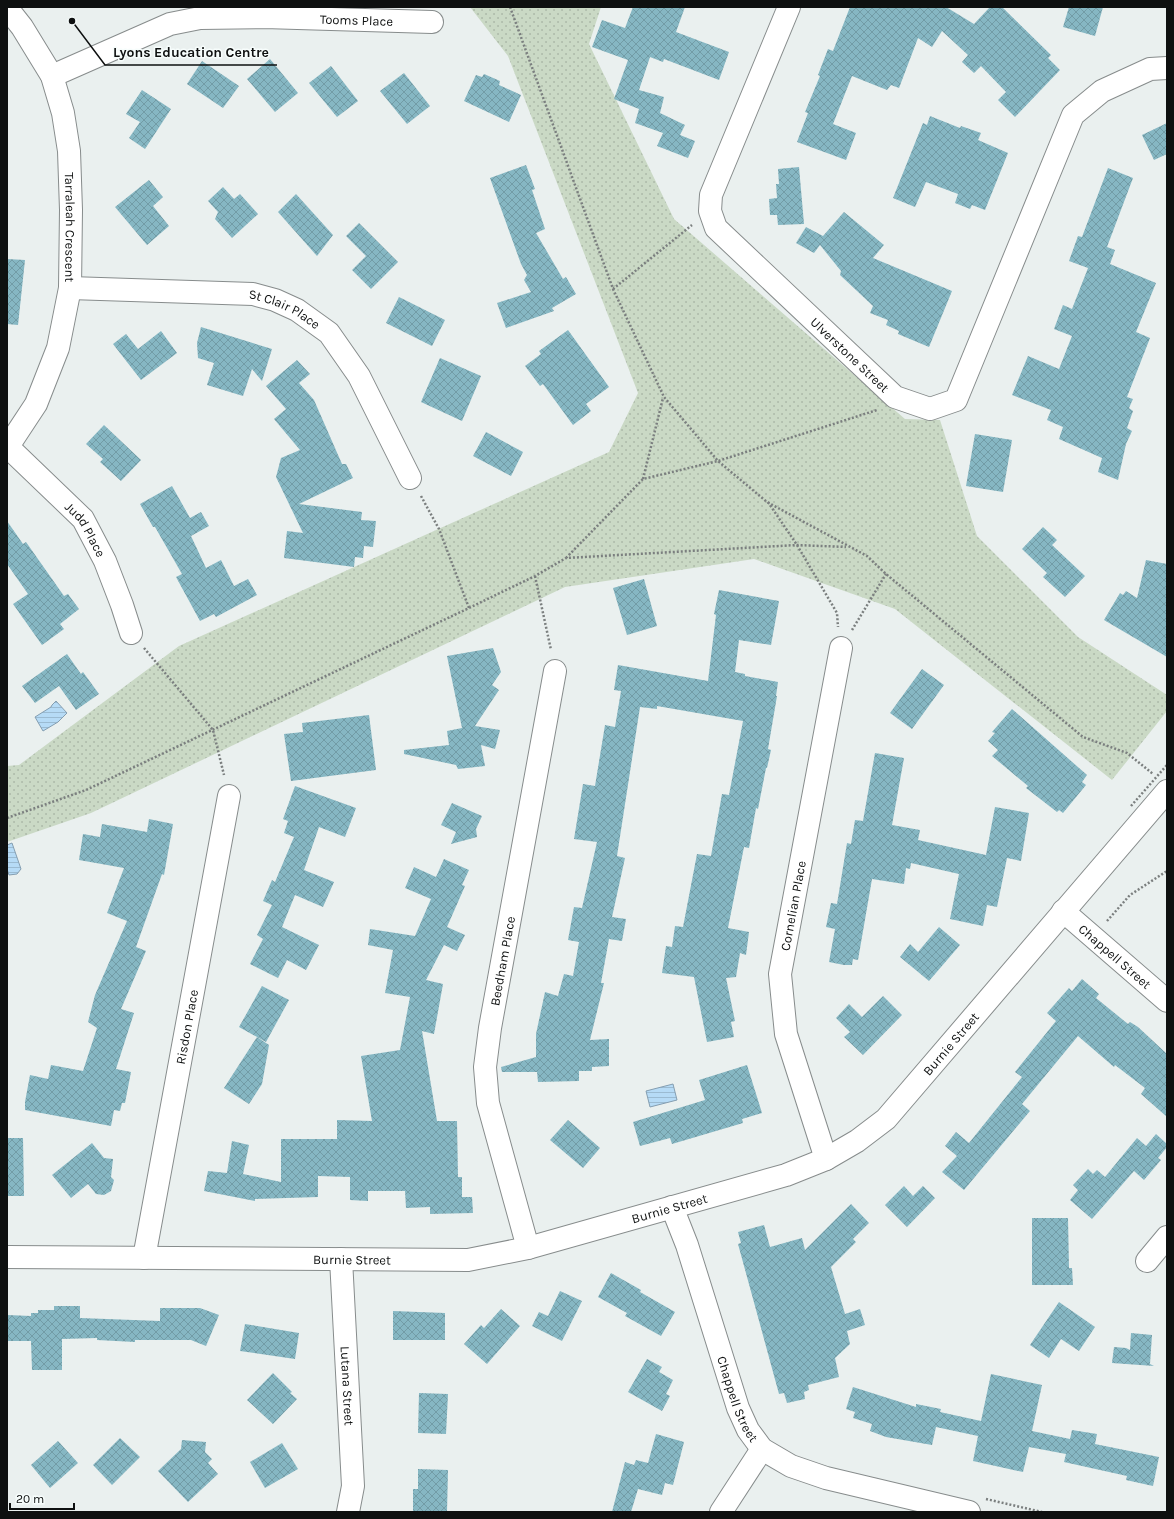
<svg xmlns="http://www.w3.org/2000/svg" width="1174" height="1519" font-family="Karla,sans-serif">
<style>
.park{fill:url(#park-dots)}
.water{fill:url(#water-rules);stroke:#849eb1}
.building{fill:url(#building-cross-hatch)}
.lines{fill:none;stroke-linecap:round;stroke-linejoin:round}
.minor-casing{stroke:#878c8c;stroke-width:24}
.tertiary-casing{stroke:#878c8c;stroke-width:24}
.path{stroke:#7b7f7f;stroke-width:2.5;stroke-dasharray:2 2;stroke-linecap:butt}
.minor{stroke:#fff;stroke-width:22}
.tertiary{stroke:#fff;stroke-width:22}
.path-bridge{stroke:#7b7f7f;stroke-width:2.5;stroke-dasharray:2 2;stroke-linecap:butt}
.labels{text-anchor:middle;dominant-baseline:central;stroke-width:3;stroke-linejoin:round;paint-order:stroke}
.street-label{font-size:13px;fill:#0e1010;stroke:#f7fdfc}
.leader{fill:none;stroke:#0e1010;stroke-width:1.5}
.callout-dot{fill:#0e1010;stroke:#f7fdfc;stroke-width:1.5}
.callout-label{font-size:14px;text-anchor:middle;font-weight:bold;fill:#0e1010;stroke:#f7fdfc;stroke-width:3;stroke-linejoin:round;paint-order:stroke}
</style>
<defs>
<pattern id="park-dots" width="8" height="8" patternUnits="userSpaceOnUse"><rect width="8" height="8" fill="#cad9c5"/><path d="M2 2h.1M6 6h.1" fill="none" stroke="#acb9a8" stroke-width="1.8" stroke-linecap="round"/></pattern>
<pattern id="water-rules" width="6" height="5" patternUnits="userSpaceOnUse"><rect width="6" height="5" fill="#b6dbf6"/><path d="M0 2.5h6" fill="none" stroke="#9bbbd2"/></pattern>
<pattern id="building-cross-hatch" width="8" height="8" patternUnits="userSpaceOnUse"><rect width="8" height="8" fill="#86b7c3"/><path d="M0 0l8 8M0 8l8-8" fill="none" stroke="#729ca6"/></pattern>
</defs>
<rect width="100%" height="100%" fill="#eaf0ef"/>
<!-- park -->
<polygon class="park" points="470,7 601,7 589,44 674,219 905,419 940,420 977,536 1078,637 1167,695 1167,711 1112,780 895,609 754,559 565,587 91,813 7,842 7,766 19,765 179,646 609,452 638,393 508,56"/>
<!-- water -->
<g class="water">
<polygon points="56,701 67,713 58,722 43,731 35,717 51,707 52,705"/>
<polygon points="12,843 21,869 17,874 9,875 7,869 7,845"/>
<polygon points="673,1084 677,1100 650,1107 646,1091"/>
</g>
<!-- building -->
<g class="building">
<polygon points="633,7 685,7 676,32 729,52 719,80 664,59 663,62 650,57 639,90 664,97 660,113 685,125 680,135 695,141 688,158 657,146 663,133 635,123 639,109 614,99 628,60 592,47 602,20 625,28"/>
<polygon points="850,7 946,7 974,24 990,7 1002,7 1051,55 1048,58 1060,70 1015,117 998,100 1006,92 981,66 974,73 962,62 968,55 942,31 932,47 918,38 899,88 891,85 887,90 852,76 833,124 856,133 846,160 797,142 808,113 805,112 820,76 818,75 828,49 833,51"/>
<polygon points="1069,7 1103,7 1095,36 1063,27"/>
<polygon points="270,59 298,93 275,112 247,79"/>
<polygon points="202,61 239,86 223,108 187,84"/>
<polygon points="331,66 358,101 337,117 309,83"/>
<polygon points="404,73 430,106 407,124 380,91"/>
<polygon points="484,74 500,81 499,85 521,95 509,122 464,101 476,75 482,77"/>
<polygon points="142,90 171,109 145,149 129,138 140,122 126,114"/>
<polygon points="930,116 960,128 961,126 981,133 978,140 1008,153 985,210 972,205 970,209 955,203 958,194 926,182 915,207 893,198 923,123 927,125"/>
<polygon points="1167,123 1167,154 1154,160 1142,135"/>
<polygon points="526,165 535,189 532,190 545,229 536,233 563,279 566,277 576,294 552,308 554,311 506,328 497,303 531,292 524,280 527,275 521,264 490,178"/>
<polygon points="799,167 804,224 778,225 777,215 770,215 769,199 777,198 776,184 779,184 778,169"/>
<polygon points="1108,168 1133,178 1107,247 1115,250 1110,264 1156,283 1136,332 1150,338 1127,397 1133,399 1129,408 1133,411 1127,428 1132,431 1126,444 1118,480 1098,472 1102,458 1059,439 1063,427 1047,420 1051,410 1012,395 1028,356 1059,369 1072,336 1054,329 1063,305 1072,309 1088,268 1069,261 1078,236 1082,237"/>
<polygon points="149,180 163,197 153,206 169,226 147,245 115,207"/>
<polygon points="223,187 234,199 240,194 258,214 232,238 215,219 218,212 208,201"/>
<polygon points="296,194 333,235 317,256 278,212"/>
<polygon points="844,212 884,245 873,258 952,291 929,347 898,334 899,331 886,325 888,320 870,313 873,306 840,275 841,271 820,245 814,253 796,243 806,227 823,236"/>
<polygon points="359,223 398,262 371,289 352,270 366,256 346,236"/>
<polygon points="7,259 25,260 18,325 7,324"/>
<polygon points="399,297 445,320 432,346 386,323"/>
<polygon points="201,327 272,349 262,381 252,369 243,396 207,385 214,363 198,358 197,343"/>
<polygon points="568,330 609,387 586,404 591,411 573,425 543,384 540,386 525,366 541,354 539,351"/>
<polygon points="161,331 177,353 141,380 113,344 126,334 138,349"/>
<polygon points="440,358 481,376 462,421 421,402"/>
<polygon points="297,360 310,374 299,383 314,400 342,464 346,464 353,478 299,504 362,512 361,520 376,521 373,547 364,546 363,558 355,557 354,567 284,558 287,531 303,533 276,477 281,458 300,450 274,419 286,409 266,386"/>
<polygon points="104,425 141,460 121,481 100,462 103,459 86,444"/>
<polygon points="486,432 523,452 511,476 473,456"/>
<polygon points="975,434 1012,440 1003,492 966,486"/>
<polygon points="172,486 190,518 201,512 209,526 191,536 206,568 221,560 234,586 248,579 257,595 216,617 214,614 200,621 176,577 182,574 155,527 153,527 140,504"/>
<polygon points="7,521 23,544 26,542 64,596 68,594 79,609 60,624 64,629 42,645 13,604 28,594 7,564"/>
<polygon points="1043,527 1057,540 1052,545 1085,576 1065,597 1043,577 1047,573 1022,549"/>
<polygon points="1146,560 1167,564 1167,657 1104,620 1120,593 1123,595 1126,591 1137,598"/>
<polygon points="644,579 657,626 627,635 613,588"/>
<polygon points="719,590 779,601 771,645 739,640 735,672 745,674 745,676 778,682 776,696 777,696 768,749 771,750 767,768 766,768 758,809 756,808 749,848 744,847 728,928 749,932 746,955 740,953 736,977 726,978 735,1021 731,1022 734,1037 707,1042 694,977 662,973 666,946 672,947 675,926 683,927 697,854 711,856 722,794 729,795 743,721 657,706 657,709 640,707 617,856 625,858 612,917 626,919 622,941 609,939 601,983 604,983 590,1040 609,1039 609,1066 592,1067 592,1071 579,1071 579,1081 538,1082 537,1072 502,1072 501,1067 536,1057 536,1034 545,992 558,996 564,974 573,976 579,942 568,940 574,907 582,908 597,842 574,839 583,784 595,786 605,725 615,727 621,691 614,690 618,665 708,681 716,615 714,614"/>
<polygon points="493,648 501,672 492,685 499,690 475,726 500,730 495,749 481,745 485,766 458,769 456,765 404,754 404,750 449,745 447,731 462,728 447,656"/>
<polygon points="67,654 81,674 83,672 99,694 76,710 59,686 35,703 22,686"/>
<polygon points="922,669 944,685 912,729 890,713"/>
<polygon points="1012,709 1087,775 1082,782 1086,785 1063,813 1059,810 1057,812 1026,788 1028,786 992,756 998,750 988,741 995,733 992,732"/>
<polygon points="369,715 376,770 291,781 284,734 303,732 302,723"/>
<polygon points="875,753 904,758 892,825 920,830 918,840 986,855 995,807 1029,813 1021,861 1007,858 997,907 987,905 983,926 950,919 959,874 911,863 910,869 906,868 904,884 872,879 858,960 853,959 852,965 844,965 829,962 835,929 826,927 831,903 837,904 847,843 851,844 855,820 863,821"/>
<polygon points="295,786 356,808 345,837 319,827 304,870 334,882 323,907 295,895 282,927 319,945 306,970 287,960 278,978 250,964 263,939 257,935 272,905 263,901 272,880 275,882 294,837 284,833 288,821 283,819"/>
<polygon points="452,803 482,816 476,829 477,837 451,844 456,832 441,825"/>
<polygon points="149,819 173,824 164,875 162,874 136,947 146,951 121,1009 134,1013 116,1069 131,1072 125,1103 122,1103 120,1111 114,1110 111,1126 25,1110 25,1102 30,1075 48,1079 51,1065 83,1071 97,1028 88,1022 95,995 127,921 107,913 124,868 79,860 83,834 100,837 102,824 147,832"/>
<polygon points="444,859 469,870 462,885 465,886 447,927 465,935 457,951 444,945 426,980 443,984 434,1034 422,1031 437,1121 457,1121 458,1177 462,1177 462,1197 472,1197 473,1213 430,1214 430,1207 406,1208 405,1191 368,1191 368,1201 350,1200 350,1177 318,1176 318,1197 255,1199 255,1201 204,1191 208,1171 227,1173 232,1141 249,1145 243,1174 281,1182 281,1139 337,1139 337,1120 372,1121 361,1056 400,1050 410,997 385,993 393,950 368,945 370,929 415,936 431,899 405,888 414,867 436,877"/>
<polygon points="939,927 960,945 929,981 900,957 910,944 918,952"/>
<polygon points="1082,979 1099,994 1096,998 1128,1024 1130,1022 1138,1027 1167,1054 1167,1117 1141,1094 1145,1088 1115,1065 1114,1067 1078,1036 1022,1104 1030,1111 964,1190 942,1172 957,1156 945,1146 956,1132 969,1143 1022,1077 1015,1072 1056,1021 1047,1013 1069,988 1072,991"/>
<polygon points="262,986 289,1000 266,1042 239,1027"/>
<polygon points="883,996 902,1015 863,1055 844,1037 850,1032 836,1018 849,1004 862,1017"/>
<polygon points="257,1037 269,1045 262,1084 249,1104 224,1088"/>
<polygon points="747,1065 762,1113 742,1119 743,1123 672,1144 670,1138 640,1146 633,1122 705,1100 699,1080"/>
<polygon points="568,1120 600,1148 583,1168 550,1140"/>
<polygon points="1156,1134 1167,1144 1167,1147 1158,1158 1161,1160 1144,1180 1134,1171 1092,1219 1070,1200 1078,1190 1073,1185 1088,1169 1093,1174 1097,1170 1105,1177 1137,1138 1146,1146"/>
<polygon points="7,1138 23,1138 24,1196 7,1196"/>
<polygon points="92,1143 104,1158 113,1159 111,1177 114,1180 111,1191 104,1195 96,1194 88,1184 71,1198 52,1175"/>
<polygon points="904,1186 913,1196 923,1186 935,1198 907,1227 885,1205"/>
<polygon points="851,1204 869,1223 853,1239 856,1242 831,1267 845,1314 860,1309 865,1325 847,1331 850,1344 835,1358 839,1377 808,1385 809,1390 804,1392 805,1399 787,1403 784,1393 779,1394 738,1244 741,1243 738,1232 764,1225 770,1247 802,1238 805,1250"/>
<polygon points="1032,1218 1068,1218 1069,1268 1072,1268 1073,1285 1032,1285"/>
<polygon points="611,1273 641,1290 640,1292 675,1312 661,1336 625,1316 627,1313 598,1297"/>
<polygon points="560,1291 582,1301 562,1341 532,1326 539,1312 548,1316"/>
<polygon points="1059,1302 1095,1327 1079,1351 1061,1339 1049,1358 1030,1345"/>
<polygon points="54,1306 80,1306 80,1318 160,1321 160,1308 200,1308 219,1315 206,1346 191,1340 135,1340 135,1342 97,1340 97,1338 62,1339 62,1370 32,1370 31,1341 7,1341 7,1315 31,1316 31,1313 38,1313 38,1310 54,1310"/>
<polygon points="501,1309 520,1326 487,1364 464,1344 481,1325 484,1328"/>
<polygon points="393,1311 445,1313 445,1340 393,1340"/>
<polygon points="245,1324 299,1333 295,1359 240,1351"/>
<polygon points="1131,1333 1152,1335 1150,1364 1154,1366 1112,1363 1114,1347 1126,1348 1130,1350"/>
<polygon points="647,1359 662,1367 659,1372 673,1380 666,1394 670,1396 662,1411 628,1392"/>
<polygon points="273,1373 292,1392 290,1393 297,1399 273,1424 247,1400"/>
<polygon points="991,1374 1042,1385 1032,1431 1070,1439 1072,1430 1097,1434 1095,1444 1159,1457 1153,1486 1126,1480 1127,1476 1064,1462 1066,1454 1029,1447 1023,1472 973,1461 978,1436 936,1427 932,1445 886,1437 870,1431 872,1424 853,1418 855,1412 846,1409 853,1387 916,1407 916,1404 941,1409 940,1412 981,1421"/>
<polygon points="419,1393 448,1394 446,1434 418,1433"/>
<polygon points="656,1434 684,1442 673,1485 665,1483 662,1495 638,1489 631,1512 612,1512 625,1462 634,1465 636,1460 648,1463"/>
<polygon points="120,1438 140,1457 112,1485 93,1465"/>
<polygon points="182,1440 206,1442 205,1452 212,1459 208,1463 218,1474 188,1502 158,1471 181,1449"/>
<polygon points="58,1441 78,1463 50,1488 31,1465"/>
<polygon points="282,1443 298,1469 265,1488 250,1462"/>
<polygon points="418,1469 448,1470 447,1512 413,1512 413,1489 418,1489"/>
</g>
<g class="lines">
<!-- minor casing -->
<g class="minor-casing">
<g id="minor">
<path id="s1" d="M789,7l-78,188 -1,16 6,17 179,169 35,12 26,-9 117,-285 29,-24 48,-22 17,-1"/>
<path id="s2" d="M7,8l15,19 30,49 11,37 6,38 2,59 -1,78 -12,60 -22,56 -29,44"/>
<path id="s3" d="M52,76l118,-52 30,-6 64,-1 168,5"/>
<path id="s4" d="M70,288l183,6 22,6 22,10 32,23 30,43 51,102"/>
<path id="s5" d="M8,447l75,72 22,42 17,44 9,28"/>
<path id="s6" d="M1063,911l104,90"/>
<path id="s7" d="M826,1159l-40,-125 -6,-60 61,-326"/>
<path id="s8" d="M672,1207l15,38 51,163 10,22 14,19 29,17 35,12 143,34"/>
<path id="s9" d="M528,1248l-40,-145 -3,-36 5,-39 65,-357"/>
<path id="s10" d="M144,1258l85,-462"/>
<path id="s11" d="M341,1259l12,227 -5,26"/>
<polyline points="1147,1261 1167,1237"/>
<polyline points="721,1512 762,1449"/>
</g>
</g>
<!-- tertiary casing -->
<g class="tertiary-casing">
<g id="tertiary">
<path id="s12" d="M7,1257l461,3 60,-12 258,-73 40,-16 31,-18 29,-22 281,-328"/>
</g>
</g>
<!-- path -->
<g class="path">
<polyline points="510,7 613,289 664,397 718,461 767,502 867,556 886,574 1083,737 1127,753 1153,774"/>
<polyline points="613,289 692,225"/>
<polyline points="643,479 663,398"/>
<polyline points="421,496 439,529 469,608"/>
<polyline points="768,502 797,545 837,613 838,627"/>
<polyline points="566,558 643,479 718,461 877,410"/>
<polyline points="535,576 551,650"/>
<polyline points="852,630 886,574"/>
<polyline points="144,648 213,730 224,775"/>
<polyline points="7,818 86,790 469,608 535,576 566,558 797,545 846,547"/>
<polyline points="1107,921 1130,895 1167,871"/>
<polyline points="986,1499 1042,1512"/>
</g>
<!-- minor -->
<use href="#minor" class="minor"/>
<!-- tertiary -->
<use href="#tertiary" class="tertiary"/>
<!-- path-bridge -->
<polyline class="path-bridge" points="1131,806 1167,765"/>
</g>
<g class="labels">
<!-- street labels -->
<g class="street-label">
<text stroke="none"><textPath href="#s3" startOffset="316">Tooms Place</textPath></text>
<text stroke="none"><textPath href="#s2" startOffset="235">Tarraleah Crescent</textPath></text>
<text stroke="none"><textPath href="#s4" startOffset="218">St Clair Place</textPath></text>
<text stroke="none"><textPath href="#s1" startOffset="422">Ulverstone Street</textPath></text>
<text stroke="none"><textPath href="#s5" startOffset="114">Judd Place</textPath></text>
<text stroke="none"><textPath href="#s7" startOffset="261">Cornelian Place</textPath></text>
<text stroke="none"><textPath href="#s6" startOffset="69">Chappell Street</textPath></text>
<text stroke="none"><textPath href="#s9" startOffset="294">Beedham Place</textPath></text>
<text stroke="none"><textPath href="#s10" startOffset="235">Risdon Place</textPath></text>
<text stroke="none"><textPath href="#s12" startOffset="1005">Burnie Street</textPath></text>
<text stroke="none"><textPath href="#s12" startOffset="669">Burnie Street</textPath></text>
<text stroke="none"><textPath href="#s12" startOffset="345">Burnie Street</textPath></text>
<text stroke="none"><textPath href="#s11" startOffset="127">Lutana Street</textPath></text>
<text stroke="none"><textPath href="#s8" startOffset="203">Chappell Street</textPath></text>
</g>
</g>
<!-- callouts -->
<path class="leader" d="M72 21L105 65H277"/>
<circle class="callout-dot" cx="72" cy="21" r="4"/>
<g class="callout-label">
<text x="191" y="57">Lyons Education Centre</text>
</g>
<!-- border -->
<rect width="1174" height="1519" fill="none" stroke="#0e1010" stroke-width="16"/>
<!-- scale -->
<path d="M10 1503v6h64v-6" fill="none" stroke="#0e1010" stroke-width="2"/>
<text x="16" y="1503" font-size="12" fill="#0e1010" stroke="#f7fdfc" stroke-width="3" paint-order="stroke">20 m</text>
</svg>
